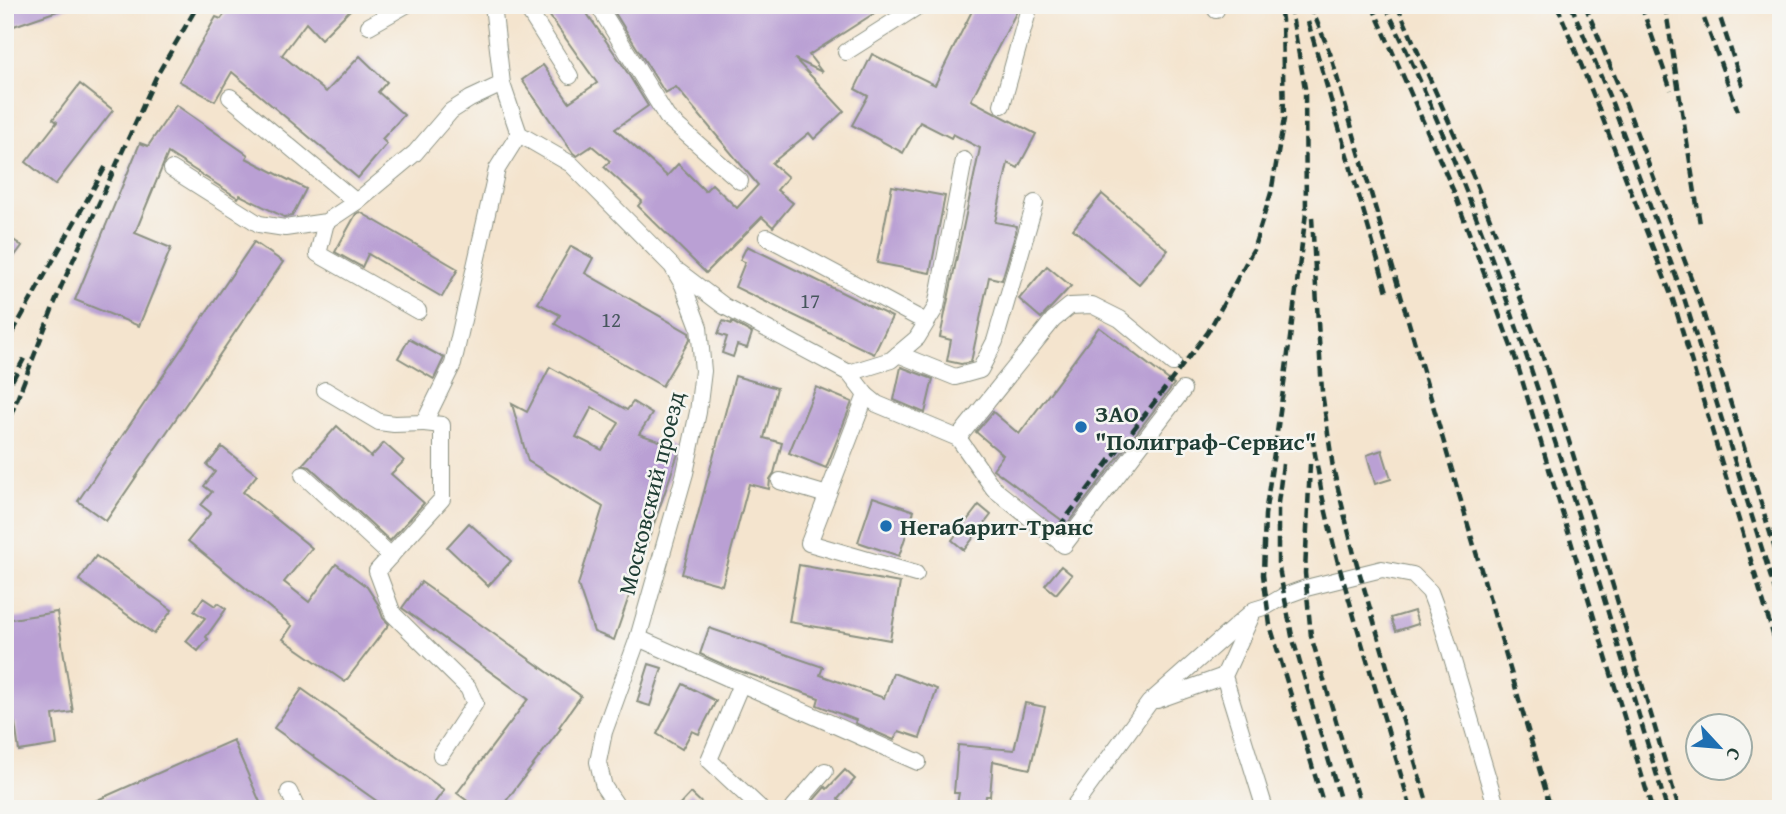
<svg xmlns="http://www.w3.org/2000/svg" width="1786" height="814" font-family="'Gentium Book Plus',serif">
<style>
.building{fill:#baa0d4;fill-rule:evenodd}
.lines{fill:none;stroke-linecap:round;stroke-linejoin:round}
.minor-casing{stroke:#8a9081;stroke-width:18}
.minor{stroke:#fff;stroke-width:16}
.rail{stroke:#1f3d34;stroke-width:4.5;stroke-dasharray:10 5;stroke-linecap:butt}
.poi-dot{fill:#1f6fb2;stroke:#f6f6f2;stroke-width:2.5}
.labels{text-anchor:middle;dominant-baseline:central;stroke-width:5;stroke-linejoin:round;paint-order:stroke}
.number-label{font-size:21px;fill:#46565c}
.poi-label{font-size:24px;font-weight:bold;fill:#1f3d34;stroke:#f6f6f2;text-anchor:start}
.street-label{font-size:24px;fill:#1f3d34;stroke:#f6f6f2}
</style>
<rect width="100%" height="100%" fill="#f6f6f2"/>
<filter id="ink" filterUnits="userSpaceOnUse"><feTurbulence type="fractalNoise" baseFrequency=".0143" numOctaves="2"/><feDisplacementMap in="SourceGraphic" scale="14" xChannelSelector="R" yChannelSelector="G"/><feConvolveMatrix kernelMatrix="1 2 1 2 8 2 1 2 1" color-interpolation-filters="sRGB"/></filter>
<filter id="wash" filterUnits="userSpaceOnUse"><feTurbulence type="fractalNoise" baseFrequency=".00686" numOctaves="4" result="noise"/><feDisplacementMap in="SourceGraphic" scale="28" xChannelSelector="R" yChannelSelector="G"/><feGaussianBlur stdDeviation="1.57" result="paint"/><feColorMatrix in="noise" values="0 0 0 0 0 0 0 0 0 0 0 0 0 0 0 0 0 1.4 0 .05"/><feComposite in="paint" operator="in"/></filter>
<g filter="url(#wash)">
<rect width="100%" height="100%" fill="#f4e4ce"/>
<g id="blocks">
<!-- building -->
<g class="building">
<polygon points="5,5 69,5 69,7 5,29"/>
<polygon points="231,5 355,5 321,39 306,23 282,55 326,92 360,56 387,82 378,92 404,115 382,139 387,144 358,178 232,72 215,101 179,81 216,17 221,19"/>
<polygon points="542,5 581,5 622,64 648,106 615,129 667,176 678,164 705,191 712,184 737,208 758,185 676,87 665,93 610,5 887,5 809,55 822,72 795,59 844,111 814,139 809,133 772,163 788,177 777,190 793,203 773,227 762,217 706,273 638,206 642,201 604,167 610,161 592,146 577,156 573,153 522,80 543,65 569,102 597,83"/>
<polygon points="975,5 1017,5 1018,9 971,100 1036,134 1018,168 1008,163 995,222 1017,226 1016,232 1002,280 989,277 971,362 961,364 947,361 951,340 940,337 980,148 953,134 951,138 920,122 903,153 852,125 868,96 855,89 872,54 935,85"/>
<polygon points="80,84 113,110 55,185 26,162 57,122 53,119"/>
<polygon points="176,105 248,155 246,158 306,189 292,216 284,217 240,195 238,198 168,153 135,233 171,248 139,326 75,300 140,143 148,146"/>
<polygon points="892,186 945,196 930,273 877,263"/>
<polygon points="1102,194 1168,250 1139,284 1073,229"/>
<polygon points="360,212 458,269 442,297 368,254 362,267 335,252 356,214"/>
<polygon points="5,234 22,246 5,269"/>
<polygon points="254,242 283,262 106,521 78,501"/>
<polygon points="571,246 593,258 585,273 689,333 690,339 662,386 555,324 560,315 538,303"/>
<polygon points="747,246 892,317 874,354 735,287 745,262 740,260"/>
<polygon points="1047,266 1071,286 1041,318 1019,299"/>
<polygon points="723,321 732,324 732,322 752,333 747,348 737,345 733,357 722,353 727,337 718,334"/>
<polygon points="1099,327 1174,384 1067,524 993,469 1003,455 976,432 993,412 1019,434"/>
<polygon points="409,339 444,358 434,379 398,358"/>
<path d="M550,367l77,43 6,-8 19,12 -13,20 41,14 -66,192 -20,-8 -16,-47 25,-78 -75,-46 -16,-57 15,8zM592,407l27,16 -17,27 -26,-13z"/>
<polygon points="901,367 933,379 925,413 894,400"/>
<polygon points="735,376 777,388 764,438 782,443 774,473 770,479 769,489 749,484 722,585 682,574"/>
<polygon points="816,387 852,402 826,468 789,453"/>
<polygon points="337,426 371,457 384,443 404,461 391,474 424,503 390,541 310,467 302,465"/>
<polygon points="222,447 257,475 243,492 312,548 284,582 309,602 336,564 367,587 378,604 383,618 389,624 345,682 283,639 292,626 188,541 211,513 201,505 212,492 204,486 215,472 207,465"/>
<polygon points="1382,450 1391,479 1375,484 1367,455"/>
<polygon points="873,497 914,511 899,556 858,542"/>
<polygon points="979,505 991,515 964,550 952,540"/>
<polygon points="469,523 511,561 488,586 447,547"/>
<polygon points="96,556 172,610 154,634 79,580"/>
<polygon points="799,565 900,583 890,640 789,622"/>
<polygon points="1061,566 1072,575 1056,594 1045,585"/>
<polygon points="421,582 581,696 559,727 561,728 500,809 478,809 457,793 528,699 402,608"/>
<polygon points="203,598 215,606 218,603 226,609 206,637 208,639 198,651 186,641 205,618 194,611"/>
<polygon points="1414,611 1418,624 1396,631 1391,618"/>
<polygon points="57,612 73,712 53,715 57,745 19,751 15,723 5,725 5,620"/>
<polygon points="709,628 823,667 820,675 884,698 893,673 937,689 920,738 899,731 894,740 855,723 856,720 817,705 819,698 731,668 700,654"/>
<polygon points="649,664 662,668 650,706 637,702"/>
<polygon points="683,684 716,701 699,734 692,731 682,749 657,734"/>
<polygon points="302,689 444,790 430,809 388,809 274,728"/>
<polygon points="1025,703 1045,707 1030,769 993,761 990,796 986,796 984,809 956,809 959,793 954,793 958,745 1014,750"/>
<polygon points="233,740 263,809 77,809"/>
<polygon points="845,770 855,779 838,799 849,809 806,809 825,787 827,789"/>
<polygon points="691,793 708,809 676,809"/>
</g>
</g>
</g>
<g filter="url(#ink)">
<use href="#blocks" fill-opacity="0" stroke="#8a9081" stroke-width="2"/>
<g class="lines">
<!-- minor casing -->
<g class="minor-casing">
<g id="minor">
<polyline points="493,5 502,84 519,134 571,164 672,266 683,285 699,327 703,371 698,412 685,473 638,638 604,732 598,762 604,787 619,809"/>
<polyline points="525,5 570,76"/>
<polyline points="598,5 667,117 740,181"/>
<polyline points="1215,5 1216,10"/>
<polyline points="369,26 406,5"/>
<polyline points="846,52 920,5"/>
<polyline points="230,97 356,202"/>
<polyline points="1002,105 1029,8 1027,5"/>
<polyline points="172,169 259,224 285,228 326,222 356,202 415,153 451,111 470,99 502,84"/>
<polyline points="326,222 318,254 418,311"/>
<polyline points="767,237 926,322"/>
<polyline points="679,272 724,306 849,373 866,395 877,404 958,438 994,489 1064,545 1183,390"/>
<polyline points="898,354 955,377 980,370 995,341 1035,203"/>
<polyline points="849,373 891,360 917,338 936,307 964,160"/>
<polyline points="325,390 379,422 394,424 424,423"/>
<polyline points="866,395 809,543 916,574"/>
<polyline points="958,438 1053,320 1070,306 1092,305 1120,319 1173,363"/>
<polyline points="303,475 391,556"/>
<polyline points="780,481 827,495"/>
<polyline points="1251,617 1224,676 1265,809"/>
<polyline points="638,638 918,762"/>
<polyline points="741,684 709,760 759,807 757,809"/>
<polyline points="1157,700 1224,676"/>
<polyline points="441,755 475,703 468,688 393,614 377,571 442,499 442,425 424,423 453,364 497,169 519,134"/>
<polyline points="289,792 297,809"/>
<polyline points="792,809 825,771"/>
<polyline points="1072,809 1149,703 1254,610 1267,606 1284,596 1306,588 1382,569 1413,575 1430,592 1442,624 1497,809"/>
</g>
</g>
<!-- minor -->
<use href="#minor" class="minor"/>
<!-- rail -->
<g class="rail">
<polyline points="1290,5 1305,88 1306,213 1285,377 1265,515 1263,575 1270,625 1325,809"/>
<polyline points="1310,5 1330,53 1551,809"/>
<polyline points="1372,5 1454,192 1516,360 1652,809"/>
<path d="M1385,5c124,257 200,532 282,804"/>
<polyline points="1397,5 1474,178 1542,354 1597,532 1679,809"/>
<polyline points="1557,5 1599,109 1673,300 1781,661"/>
<polyline points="1571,5 1612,103 1685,301 1781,610"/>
<polyline points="1585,5 1624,99 1699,299 1781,569"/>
<polyline points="1641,5 1671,90"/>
<polyline points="1665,5 1700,224"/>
<polyline points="1699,5 1738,111"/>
<polyline points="1716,5 1743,87"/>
<polyline points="1308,22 1388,295"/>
<polyline points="1312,217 1322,392 1333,468 1354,554 1429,809"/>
<polyline points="5,346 106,166"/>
<polyline points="5,394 26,355"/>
<polyline points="5,430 61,287 156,77 198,5"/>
<polyline points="1312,436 1322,495 1337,559 1411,809"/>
<polyline points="1283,464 1278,503 1278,563 1292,636 1343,809"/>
<polyline points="1310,464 1305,573 1311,636 1362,809"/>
<polyline points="1059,527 1208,332 1253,250 1271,193 1284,119 1282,20 1280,5"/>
<polyline points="5,796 10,809"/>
</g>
</g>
</g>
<!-- markers -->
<g class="poi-dot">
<circle cx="1081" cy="427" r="7"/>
<circle cx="886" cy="526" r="7"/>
</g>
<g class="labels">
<!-- number labels -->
<g class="number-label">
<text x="810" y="300">17</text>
<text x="611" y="319">12</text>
</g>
<!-- poi labels -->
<g class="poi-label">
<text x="1095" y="413">ЗАО<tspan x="1095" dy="28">"Полиграф-Сервис"</tspan></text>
<text x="900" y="526">Негабарит-Транс</text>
</g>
<!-- street labels -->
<g class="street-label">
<text transform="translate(651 493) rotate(-76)">Московский проезд</text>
</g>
</g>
<!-- margin -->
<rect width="1786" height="814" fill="none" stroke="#f6f6f2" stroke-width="28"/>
<!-- north arrow -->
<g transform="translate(1719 747) rotate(116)"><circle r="33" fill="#f6f6f2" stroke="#a0aca6" stroke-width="2"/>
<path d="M0-5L12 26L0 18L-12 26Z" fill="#1f6fb2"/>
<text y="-10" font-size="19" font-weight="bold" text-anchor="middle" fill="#1f3d34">С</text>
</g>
</svg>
